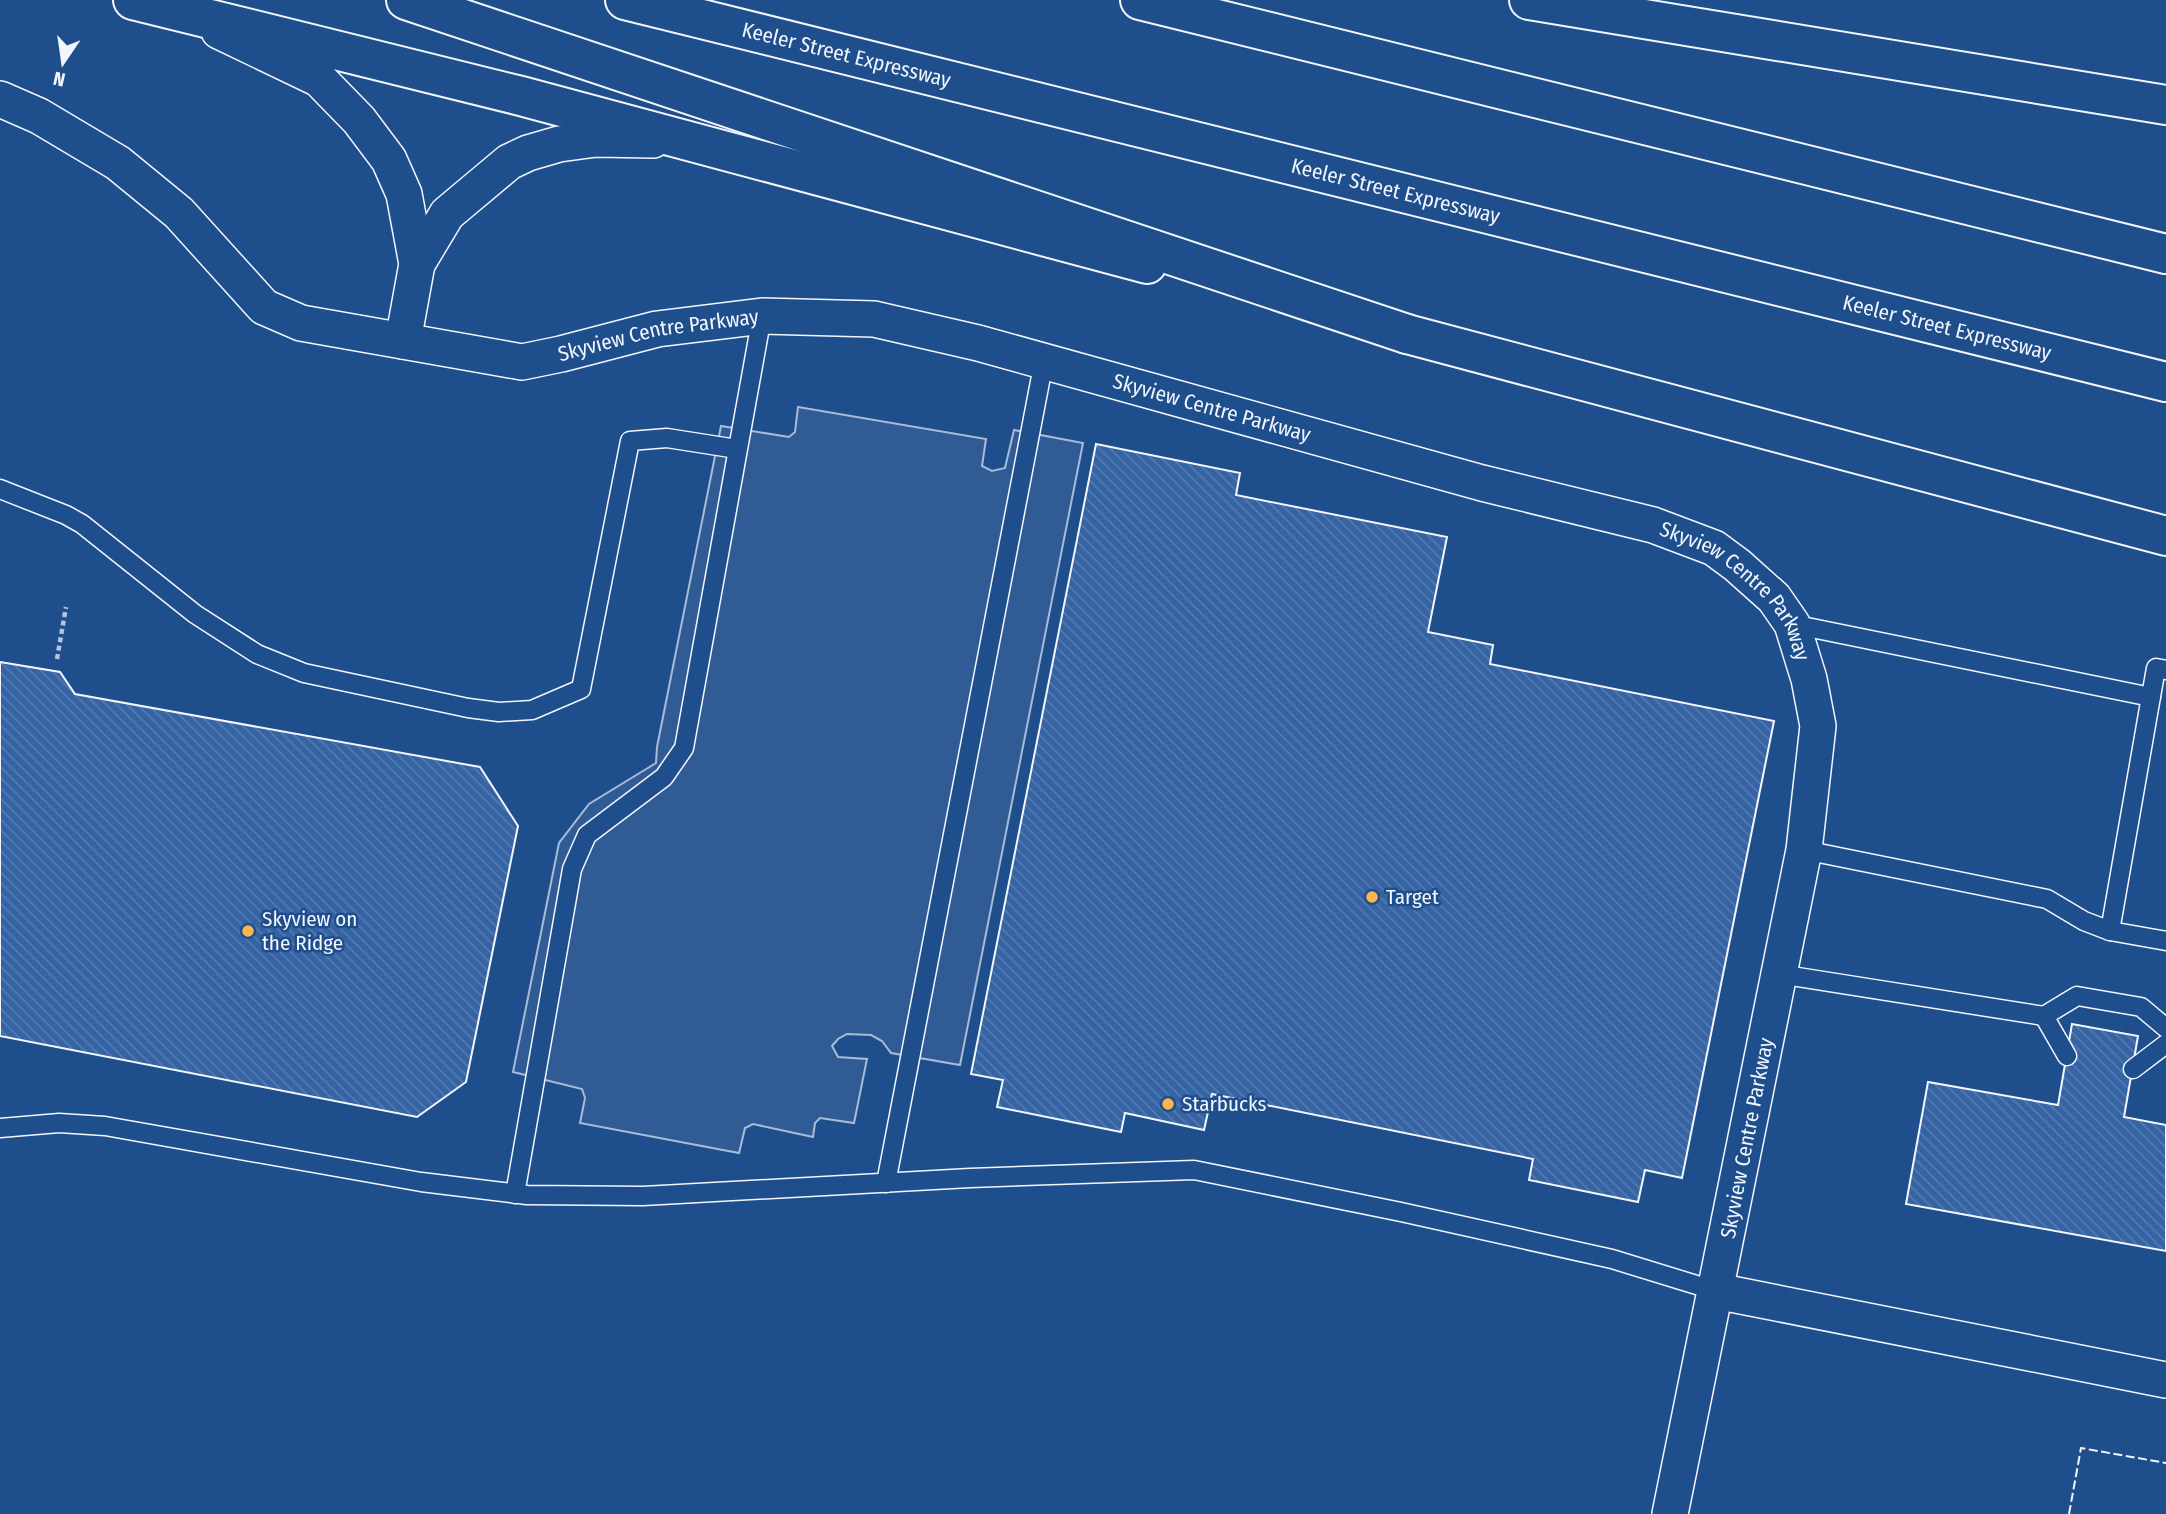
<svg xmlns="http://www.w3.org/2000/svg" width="2166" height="1514" font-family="'Fira Sans Condensed',sans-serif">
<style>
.built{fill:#305b95;stroke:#a8bbd7;stroke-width:2}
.building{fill:url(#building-back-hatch);stroke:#f2f6ff;stroke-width:2}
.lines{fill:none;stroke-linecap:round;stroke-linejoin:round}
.service-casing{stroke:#f2f6ff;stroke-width:21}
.minor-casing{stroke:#f2f6ff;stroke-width:38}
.secondary-casing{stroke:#f2f6ff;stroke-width:42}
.primary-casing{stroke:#f2f6ff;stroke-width:42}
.motorway-casing{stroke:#f2f6ff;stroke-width:42}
.path{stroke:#b3c4dc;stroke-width:4.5;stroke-dasharray:5 3.5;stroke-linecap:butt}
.service{stroke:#1f4e8c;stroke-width:18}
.minor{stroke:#1f4e8c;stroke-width:35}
.secondary{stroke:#1f4e8c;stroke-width:38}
.primary{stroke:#1f4e8c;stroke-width:38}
.motorway{stroke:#1f4e8c;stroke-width:38}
.fence{stroke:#f2f6ff;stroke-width:2;stroke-dasharray:9 3.5;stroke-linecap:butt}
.poi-dot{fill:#ffb74d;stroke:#1f4e8c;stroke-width:2.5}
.labels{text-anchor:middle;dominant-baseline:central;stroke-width:5;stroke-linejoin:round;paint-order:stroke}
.street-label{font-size:21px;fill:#f2f6ff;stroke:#1f4e8c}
.poi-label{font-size:21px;fill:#f2f6ff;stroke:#1f4e8c;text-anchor:start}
</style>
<defs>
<pattern id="building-back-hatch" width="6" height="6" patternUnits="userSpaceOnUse" patternTransform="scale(1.75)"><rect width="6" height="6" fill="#3563a3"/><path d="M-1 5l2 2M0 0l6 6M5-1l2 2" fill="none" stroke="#537ab1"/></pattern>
</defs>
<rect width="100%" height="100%" fill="#1f4e8c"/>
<!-- built -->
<polygon class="built" points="798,407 986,439 982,466 992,471 1005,468 1014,430 1083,443 960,1065 891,1053 882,1041 871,1035 847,1034 838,1039 832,1046 838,1057 867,1059 854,1123 820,1118 815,1123 813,1137 753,1124 745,1128 739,1153 580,1123 585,1098 582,1089 513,1072 559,843 589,804 656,763 657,747 721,426 789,437 795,432"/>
<!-- building -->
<g class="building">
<polygon points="1096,444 1240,473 1236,495 1447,537 1428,632 1493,645 1490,664 1774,721 1682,1178 1645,1170 1638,1202 1529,1180 1533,1159 1212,1094 1204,1130 1125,1113 1121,1132 997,1107 1003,1080 971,1074"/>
<polygon points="0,662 60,672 75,694 480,767 518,826 466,1082 417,1117 0,1036"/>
<polygon points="2072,1024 2138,1036 2124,1117 2166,1125 2166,1251 1906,1204 1928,1082 2058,1105"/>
</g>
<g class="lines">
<!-- service casing -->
<g class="service-casing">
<g id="service">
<polyline points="0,489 66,515 82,524 195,614 257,654 304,673 468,708 499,712 532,710 581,689 630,441 667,438 737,449"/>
<polyline points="1792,624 2151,697"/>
<polyline points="1804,850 2047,899 2084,921 2110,931 2166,941"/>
<polyline points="2110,931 2156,668 2166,670"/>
<polyline points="1779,974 2044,1016 2077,996 2141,1007 2166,1028"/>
<polyline points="2044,1016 2067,1056"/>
<polyline points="2133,1069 2166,1044"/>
<polyline points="0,1128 59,1123 105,1126 421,1182 527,1195 643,1196 970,1178 1194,1170 1401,1212 1612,1259 1716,1291"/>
<polyline points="886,1183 1044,361"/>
<polyline points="515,1194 572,869 587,835 664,777 684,748 762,316"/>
</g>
</g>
<!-- minor casing -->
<g class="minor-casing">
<g id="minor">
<polyline points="219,31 319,79 359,120 389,160 404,194 417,264 403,341"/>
<path id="s1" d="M0,99l39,17 79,47 61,50 85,94 37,16 221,39 39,-8 96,-25 105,-13 112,3 104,24 504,140 171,42 61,23 23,17 37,33 18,26 17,55 9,47 -14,124 -134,664"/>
<polyline points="417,264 447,214 509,162 528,153 559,144 596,139 653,140"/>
<polyline points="1716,1291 2166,1380"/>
</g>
</g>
<!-- secondary casing -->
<g class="secondary-casing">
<polyline id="secondary" points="133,0 521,96 1147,264"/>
</g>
<!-- primary casing -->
<g class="primary-casing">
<polyline id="primary" points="1407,334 2166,536"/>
</g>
<!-- motorway casing -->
<g class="motorway-casing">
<g id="motorway">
<polyline points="406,0 1407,334"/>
<path id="s2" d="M625,0l1541,382"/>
<polyline points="1140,0 2166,254"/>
<polyline points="1529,0 2166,105"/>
</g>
</g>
<!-- path -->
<polyline class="path" points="57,659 66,607"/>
<!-- service -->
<use href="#service" class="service"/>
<!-- minor -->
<use href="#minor" class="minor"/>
<!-- secondary -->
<use href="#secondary" class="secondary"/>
<!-- primary -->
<use href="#primary" class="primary"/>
<!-- motorway -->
<use href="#motorway" class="motorway"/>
<!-- fence -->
<polyline class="fence" points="2069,1514 2081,1448 2166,1463"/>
</g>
<!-- markers -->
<g class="poi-dot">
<circle cx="1372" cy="897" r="7"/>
<circle cx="248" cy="931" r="7"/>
<circle cx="1168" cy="1104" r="7"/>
</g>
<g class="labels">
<!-- street labels -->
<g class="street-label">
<text stroke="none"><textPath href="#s2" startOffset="228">Keeler Street Expressway</textPath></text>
<text stroke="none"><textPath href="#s2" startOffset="794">Keeler Street Expressway</textPath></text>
<text stroke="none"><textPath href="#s2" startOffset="1362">Keeler Street Expressway</textPath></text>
<text stroke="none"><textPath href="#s1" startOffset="744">Skyview Centre Parkway</textPath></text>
<text stroke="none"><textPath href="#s1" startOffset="1311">Skyview Centre Parkway</textPath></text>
<text stroke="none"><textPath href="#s1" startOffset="1878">Skyview Centre Parkway</textPath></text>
<text transform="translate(1747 1138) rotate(-79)">Skyview Centre Parkway</text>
</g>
<!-- poi labels -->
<g class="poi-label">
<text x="1386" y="897">Target</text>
<text x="262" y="919">Skyview on<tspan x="262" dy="24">the Ridge</tspan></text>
<text x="1182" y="1104">Starbucks</text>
</g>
</g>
<!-- north arrow -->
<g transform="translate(63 63) rotate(193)" stroke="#1f4e8c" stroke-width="5" paint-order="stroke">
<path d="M0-5L12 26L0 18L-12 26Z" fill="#f2f6ff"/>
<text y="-10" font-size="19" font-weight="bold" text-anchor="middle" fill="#f2f6ff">N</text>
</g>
</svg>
